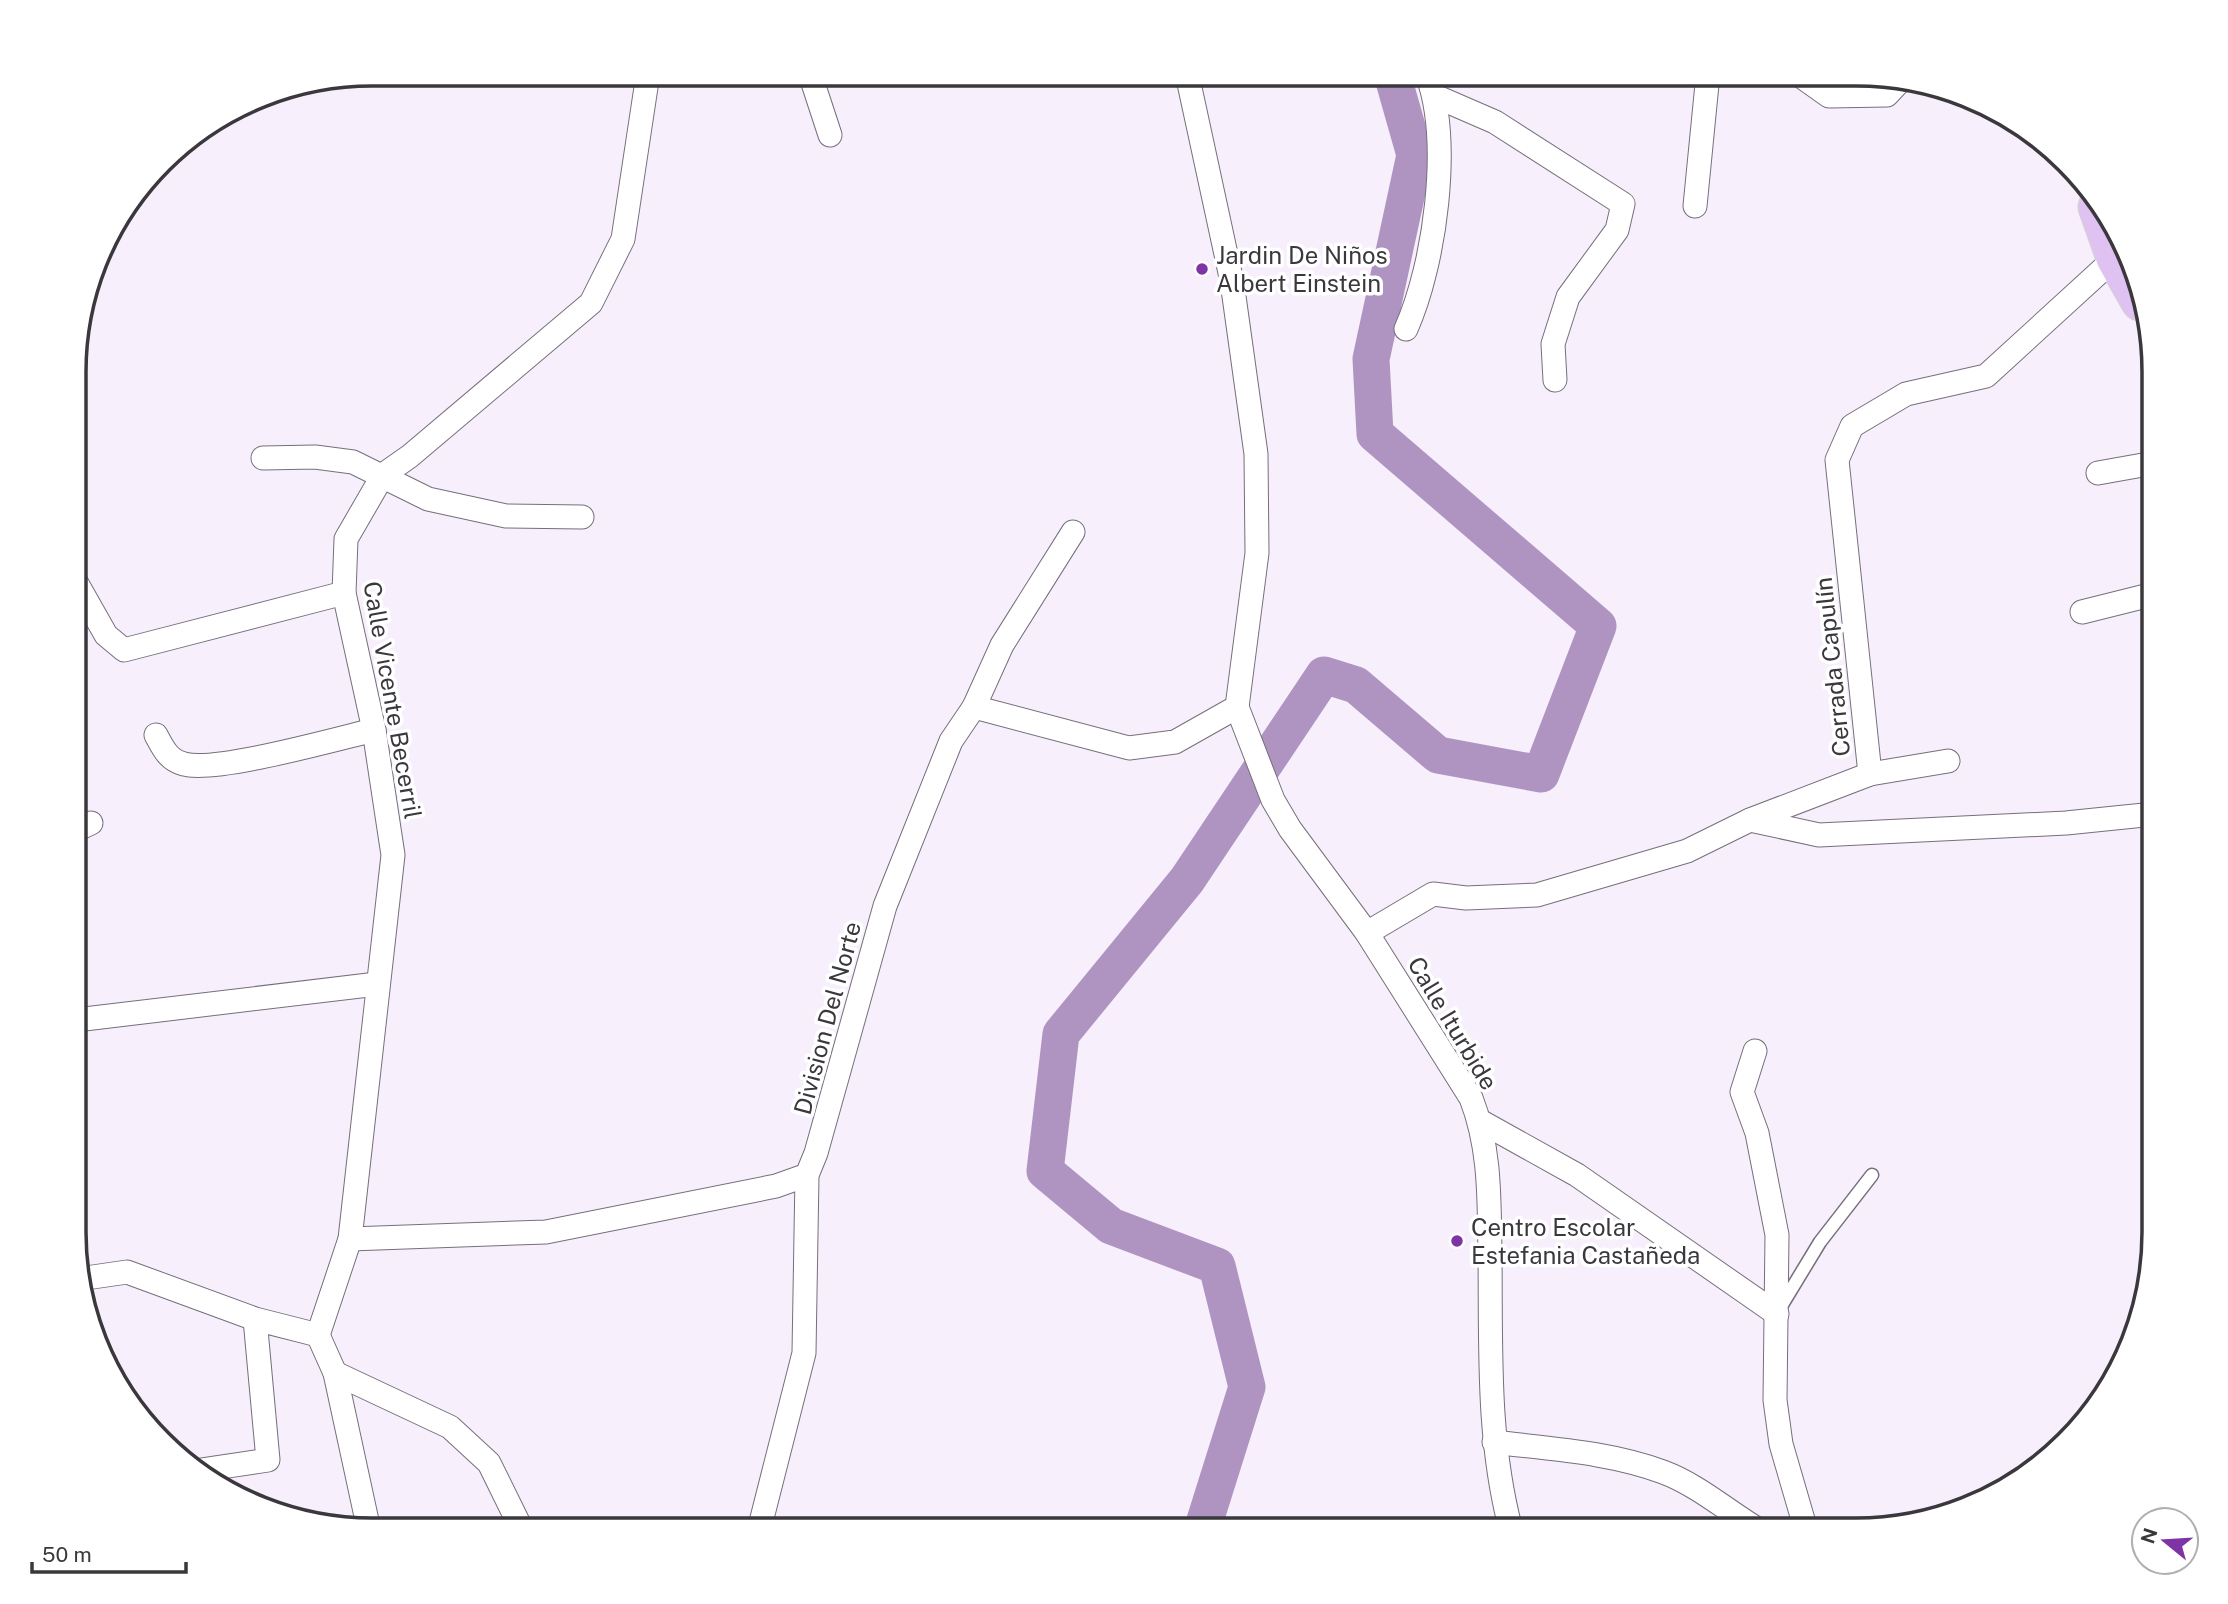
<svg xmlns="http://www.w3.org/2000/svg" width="2228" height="1604" font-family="'Public Sans',sans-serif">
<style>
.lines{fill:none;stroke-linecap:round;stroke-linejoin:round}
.river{stroke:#af94c2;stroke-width:37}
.service-casing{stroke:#766f7b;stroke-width:15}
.minor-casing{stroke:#766f7b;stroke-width:25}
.primary-casing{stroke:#d4d3d4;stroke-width:39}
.service{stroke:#fff;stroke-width:12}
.minor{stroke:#fff;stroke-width:23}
.primary{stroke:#dfc2f1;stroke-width:37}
.poi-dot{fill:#7f34a6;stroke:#fff;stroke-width:2.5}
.labels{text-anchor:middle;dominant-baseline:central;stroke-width:7;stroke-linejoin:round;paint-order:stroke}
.poi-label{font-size:24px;fill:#3b383d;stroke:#fff;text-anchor:start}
.street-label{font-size:24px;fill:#3b383d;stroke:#fff}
.rim{fill:none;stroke:#3b383d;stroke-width:3.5}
</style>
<rect width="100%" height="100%" fill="#f7effc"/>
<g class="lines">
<!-- river -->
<polyline class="river" points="1202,1530 1247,1387 1217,1266 1111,1226 1045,1171 1061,1034 1187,880 1324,675 1356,685 1438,755 1541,774 1598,626 1375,434 1371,359 1415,155 1392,74"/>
<!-- service casing -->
<g class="service-casing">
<polyline id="service" points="1780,1308 1820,1242 1872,1175"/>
</g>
<!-- minor casing -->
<g class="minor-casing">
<g id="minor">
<polyline points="810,74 830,135"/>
<polyline points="1187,74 1232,282 1256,454 1257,553 1237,707"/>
<polyline points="1798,74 1829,96 1887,95 1901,80"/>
<polyline points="1435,96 1495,122 1623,204 1617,230 1568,297 1553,344 1555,380"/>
<polyline points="1695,206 1708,74"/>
<path d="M1406,329c29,-65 46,-187 21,-255"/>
<polyline points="263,458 315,457 353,462 428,499 506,516 582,517"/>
<polyline points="2098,473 2154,463"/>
<polyline points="76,582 106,635 124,650 344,593"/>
<polyline points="2082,612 2154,594"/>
<polyline points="974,707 1129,748 1175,742 1237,707"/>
<path d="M1237,707l36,93 17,29 77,104 104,165c20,51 18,104 19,157 1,93 -3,185 21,275"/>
<path d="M156,735c7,13 12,25 28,29 31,9 152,-25 190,-34"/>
<polyline points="1870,774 1837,460 1852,426 1906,394 1986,376 2115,258"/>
<polyline points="1750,820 1819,835 2066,823 2154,814"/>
<polyline points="76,830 91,823"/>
<polyline points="1367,933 1433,894 1466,898 1537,895 1687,851 1750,820 1870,774 1948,761"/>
<polyline points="76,1020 377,984"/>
<polyline points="1755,1051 1742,1092 1757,1133 1777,1235 1775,1400 1781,1444 1806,1530"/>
<polyline points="1480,1121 1577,1175 1777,1314"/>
<polyline points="350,1239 546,1232 776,1186 807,1175"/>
<polyline points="79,1279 127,1272 255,1319 318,1335"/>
<polyline points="318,1335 350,1239 393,855 374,730 344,593 346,539 383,475 410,456 591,303 623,239 648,74"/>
<polyline points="318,1335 335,1373 369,1530"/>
<polyline points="335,1373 450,1427 489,1463 522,1530"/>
<path d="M1494,1442c56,7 116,10 169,30 35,13 64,39 96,58"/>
<polyline points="194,1471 268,1460 255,1319"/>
<polyline points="759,1530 804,1353 807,1175 816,1153 885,906 951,741 974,707 1002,645 1073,532"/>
</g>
</g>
<!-- primary casing -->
<g class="primary-casing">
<polyline id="primary" points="2097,207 2115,258 2140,302"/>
</g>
<!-- service -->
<use href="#service" class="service"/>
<!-- minor -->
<use href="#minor" class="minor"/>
<!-- primary -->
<use href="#primary" class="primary"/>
</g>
<!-- markers -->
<g class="poi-dot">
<circle cx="1202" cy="269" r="7"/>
<circle cx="1457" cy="1241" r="7"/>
</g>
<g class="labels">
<!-- poi labels -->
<g class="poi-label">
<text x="1216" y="255">Jardin De Niños<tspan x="1216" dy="28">Albert Einstein</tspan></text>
<text x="1471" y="1227">Centro Escolar<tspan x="1471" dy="28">Estefania Castañeda</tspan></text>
</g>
<!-- street labels -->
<g class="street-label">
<text transform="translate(1832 667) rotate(-96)">Cerrada Capulín</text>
<text transform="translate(393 700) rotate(80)">Calle Vicente Becerril</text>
<text transform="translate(827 1018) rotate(-75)">Division Del Norte</text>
<text transform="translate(1453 1023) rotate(59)">Calle Iturbide</text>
</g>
</g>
<!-- crop -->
<path d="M0 0H2228V1604H0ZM372 86H1856A286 286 0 0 1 2142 372V1232A286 286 0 0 1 1856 1518H372A286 286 0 0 1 86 1232V372A286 286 0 0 1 372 86Z" fill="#fff" fill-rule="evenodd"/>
<path class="rim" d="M372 86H1856A286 286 0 0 1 2142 372V1232A286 286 0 0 1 1856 1518H372A286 286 0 0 1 86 1232V372A286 286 0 0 1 372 86Z"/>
<!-- north arrow -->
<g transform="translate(2165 1541) rotate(288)"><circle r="33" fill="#ffffff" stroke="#b1afb1" stroke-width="2"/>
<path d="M0-5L12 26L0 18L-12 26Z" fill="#7f34a6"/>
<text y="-10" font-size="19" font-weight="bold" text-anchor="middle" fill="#3b383d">N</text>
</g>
<!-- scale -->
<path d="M32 1562v10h154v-10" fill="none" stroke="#3b383d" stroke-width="3.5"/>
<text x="42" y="1562" font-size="21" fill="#3b383d" stroke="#ffffff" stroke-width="5" paint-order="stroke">50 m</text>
</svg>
